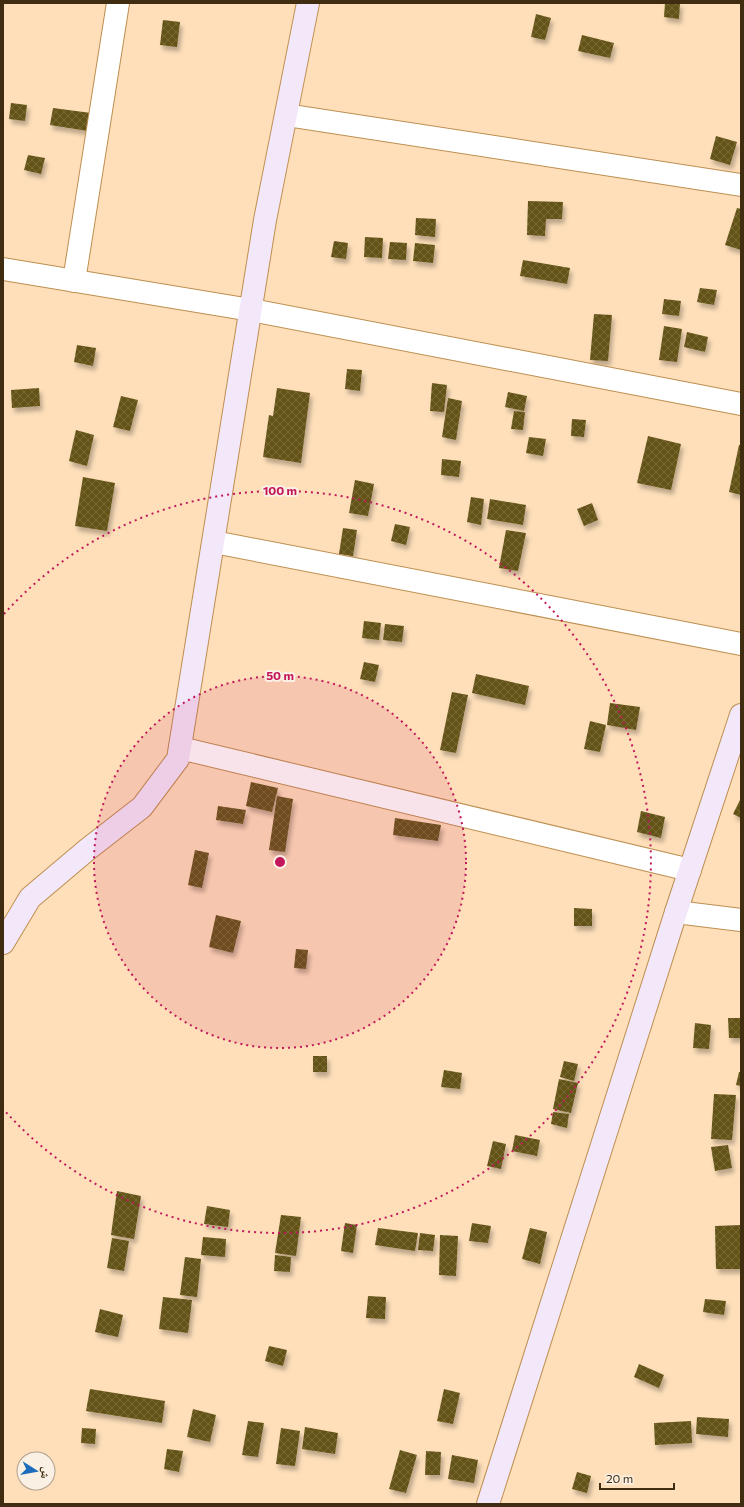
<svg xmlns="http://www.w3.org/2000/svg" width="744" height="1507" font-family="Commissioner,'Noto Naskh Arabic',sans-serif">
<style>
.building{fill:url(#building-cross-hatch);filter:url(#shadow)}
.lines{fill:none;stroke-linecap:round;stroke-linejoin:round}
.street-casing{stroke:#be8f50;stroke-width:24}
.secondary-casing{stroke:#be8f50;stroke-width:24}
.street{stroke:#fff;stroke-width:22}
.secondary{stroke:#f3e7fa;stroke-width:22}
.ring{fill:none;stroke:#c2185b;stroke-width:2;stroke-dasharray:2 4}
.centre{fill:#c2185b;stroke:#fbf0e4;stroke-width:2}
.ring-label{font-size:12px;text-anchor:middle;font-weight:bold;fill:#c2185b;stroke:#fbf0e4;stroke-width:4;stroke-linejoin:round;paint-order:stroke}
</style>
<defs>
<pattern id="building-cross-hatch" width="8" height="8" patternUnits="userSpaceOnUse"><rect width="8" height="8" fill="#645317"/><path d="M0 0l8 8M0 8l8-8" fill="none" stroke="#776937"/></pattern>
<filter id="shadow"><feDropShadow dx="2.5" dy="4.5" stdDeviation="2" flood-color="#0004"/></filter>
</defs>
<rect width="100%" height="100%" fill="#fedfba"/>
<!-- building -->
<g class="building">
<polygon points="665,3 680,3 679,19 664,17"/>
<polygon points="536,14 551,18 545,40 531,37"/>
<polygon points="163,20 180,22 177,47 160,45"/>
<polygon points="582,35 614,43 610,58 578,51"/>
<polygon points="11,103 27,105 25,121 9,119"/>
<polygon points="53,108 91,113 88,131 50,125"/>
<polygon points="716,136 737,142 730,165 710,159"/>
<polygon points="28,155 45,158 41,174 24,170"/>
<polygon points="528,201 563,202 562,219 546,219 545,236 527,235"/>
<polygon points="737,208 741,209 741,250 725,245"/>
<polygon points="416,218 436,219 435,237 415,235"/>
<polygon points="365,237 383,238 382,258 364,257"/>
<polygon points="334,241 348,243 346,259 331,257"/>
<polygon points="390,242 407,243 406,260 388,259"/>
<polygon points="415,243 435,245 433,263 413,261"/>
<polygon points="523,260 570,268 567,284 520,276"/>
<polygon points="700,288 717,290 714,305 697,302"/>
<polygon points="664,299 681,301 679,316 662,314"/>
<polygon points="594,314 612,315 608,361 590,360"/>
<polygon points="664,326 682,329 677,362 659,360"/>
<polygon points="687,332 708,337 705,352 684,347"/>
<polygon points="77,345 96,348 93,366 74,362"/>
<polygon points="347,369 362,370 360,391 345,389"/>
<polygon points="432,383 447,385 444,412 430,411"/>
<polygon points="39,388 40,406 12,408 11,390"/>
<polygon points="277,388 310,393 301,463 263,457 269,415 273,416"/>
<polygon points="508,392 527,396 524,411 505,407"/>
<polygon points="121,396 138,400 130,431 113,427"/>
<polygon points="448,398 462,401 456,440 442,437"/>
<polygon points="514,411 525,412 523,430 511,429"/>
<polygon points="572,419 586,420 584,437 571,436"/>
<polygon points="76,430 94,435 87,466 69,461"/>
<polygon points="648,436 681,444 671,490 637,483"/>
<polygon points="529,437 546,439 543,456 526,453"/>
<polygon points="739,445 741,445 741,495 729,492"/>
<polygon points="442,459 461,461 459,477 441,475"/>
<polygon points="83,477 115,483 107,531 75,526"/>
<polygon points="355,480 374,484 368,516 349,513"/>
<polygon points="471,497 484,499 481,525 467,522"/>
<polygon points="490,499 526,505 523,525 487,519"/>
<polygon points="592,503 598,520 584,526 577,509"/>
<polygon points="395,524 410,527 406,545 391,541"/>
<polygon points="343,528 357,530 353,556 339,554"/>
<polygon points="506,530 526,533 518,571 499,568"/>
<polygon points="364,621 381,623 379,640 362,638"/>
<polygon points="385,624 404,626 402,642 383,640"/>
<polygon points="364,662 379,665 375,682 360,679"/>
<polygon points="476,674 529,686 525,705 472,693"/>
<polygon points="452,692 468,695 456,753 440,750"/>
<polygon points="610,703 640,707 636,730 607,725"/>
<polygon points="590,721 606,725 600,752 584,749"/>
<polygon points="251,782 278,788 272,812 246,806"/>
<polygon points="277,796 293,799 285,852 269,850"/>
<polygon points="741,798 741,818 733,814"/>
<polygon points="218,806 246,810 243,824 216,820"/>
<polygon points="641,811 665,817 661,838 637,832"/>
<polygon points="395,818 441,825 438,841 393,835"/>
<polygon points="195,850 209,853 202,888 188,885"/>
<polygon points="574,908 592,909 592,926 574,926"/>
<polygon points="216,915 241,921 233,953 209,947"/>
<polygon points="296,949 308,950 306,969 294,968"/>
<polygon points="728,1018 741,1018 741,1038 729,1038"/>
<polygon points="695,1023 711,1025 709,1049 693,1048"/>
<rect x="313" y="1056" width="14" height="16"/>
<polygon points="564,1061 578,1064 574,1081 560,1077"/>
<polygon points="444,1070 462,1073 460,1089 441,1087"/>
<polygon points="739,1072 741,1072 741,1086 736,1085"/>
<polygon points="559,1079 578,1083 571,1113 553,1109"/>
<polygon points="714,1094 736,1095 732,1140 711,1139"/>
<polygon points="553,1112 569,1114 567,1128 551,1124"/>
<polygon points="515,1135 540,1140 537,1156 512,1151"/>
<polygon points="493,1141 506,1144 501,1169 487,1166"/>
<polygon points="728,1145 732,1168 715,1171 711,1147"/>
<polygon points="117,1191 141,1196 134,1239 111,1235"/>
<polygon points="207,1206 230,1210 228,1227 204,1224"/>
<polygon points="281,1215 301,1217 296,1256 275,1253"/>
<polygon points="345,1223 357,1225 353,1253 341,1251"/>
<polygon points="472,1223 491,1226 488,1243 469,1241"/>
<polygon points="741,1225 741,1269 716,1269 715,1226"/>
<polygon points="378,1228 418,1233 415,1251 375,1245"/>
<polygon points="530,1228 547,1232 540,1264 522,1259"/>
<polygon points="420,1233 435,1235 433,1251 418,1250"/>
<polygon points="440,1235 458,1236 456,1276 439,1275"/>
<polygon points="203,1237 226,1239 225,1257 201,1255"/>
<polygon points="112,1238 129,1241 124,1271 107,1268"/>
<polygon points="275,1255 291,1257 290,1272 274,1271"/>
<polygon points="185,1257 201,1259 197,1297 180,1295"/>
<polygon points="368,1296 386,1297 385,1319 366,1318"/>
<polygon points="163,1297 192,1300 188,1333 159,1329"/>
<polygon points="705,1299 726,1301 724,1315 703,1312"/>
<polygon points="100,1309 123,1315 118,1337 95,1332"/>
<polygon points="269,1346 287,1350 283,1366 265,1361"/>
<polygon points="639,1364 664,1375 659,1388 634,1377"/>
<polygon points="90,1389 165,1401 162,1423 86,1411"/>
<polygon points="444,1389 460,1393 453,1424 437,1421"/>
<polygon points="193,1409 216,1415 210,1442 187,1437"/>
<polygon points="697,1417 729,1419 728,1437 696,1434"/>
<polygon points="248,1421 264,1423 258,1457 242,1455"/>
<polygon points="691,1421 692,1443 655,1445 654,1423"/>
<polygon points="305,1427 338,1433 335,1454 302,1449"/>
<polygon points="82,1428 96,1429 95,1444 81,1443"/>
<polygon points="281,1428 300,1431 295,1466 276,1464"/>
<polygon points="167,1449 183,1451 179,1472 164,1469"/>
<polygon points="400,1450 417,1455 406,1493 389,1489"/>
<polygon points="426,1451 441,1452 440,1475 425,1475"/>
<polygon points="452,1455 478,1460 474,1483 448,1479"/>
<polygon points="577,1472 591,1476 587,1493 572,1489"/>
</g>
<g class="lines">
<!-- street casing -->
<g class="street-casing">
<g id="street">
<polyline points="286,115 741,185"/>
<polyline points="3,269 251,310 741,404"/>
<polyline points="74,281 118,3"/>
<polyline points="214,542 741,644"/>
<polyline points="180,748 690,870"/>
<polyline points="676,912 741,920"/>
</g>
</g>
<!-- secondary casing -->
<g class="secondary-casing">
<g id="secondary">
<polyline points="3,943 30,898 88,849 142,807 178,759 265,220 308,3"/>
<polyline points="488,1504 676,912 741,715"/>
</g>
</g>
<!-- street -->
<use href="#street" class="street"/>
<!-- secondary -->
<use href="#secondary" class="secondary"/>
</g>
<!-- distance rings -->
<circle cx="280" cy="862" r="186" fill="#c2185b" fill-opacity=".12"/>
<g class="ring">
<circle cx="280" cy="862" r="186"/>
<path d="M4 614A371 371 0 1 1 4 1110"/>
</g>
<circle cx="280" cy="862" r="6" class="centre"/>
<g class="ring-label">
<text x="280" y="495">100 m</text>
<text x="280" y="680">50 m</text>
</g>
<!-- border -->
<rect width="744" height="1507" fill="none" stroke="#3f2c11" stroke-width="8"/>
<!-- north arrow -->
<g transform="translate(36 1471) rotate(101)"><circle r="19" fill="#fbf0e4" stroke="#b0a290"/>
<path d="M0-3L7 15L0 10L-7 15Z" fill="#1e6dbc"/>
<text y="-6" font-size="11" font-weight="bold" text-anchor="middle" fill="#3f2c11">ش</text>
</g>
<!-- scale -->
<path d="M600 1483v6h74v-6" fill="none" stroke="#3f2c11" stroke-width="2"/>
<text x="606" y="1483" font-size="12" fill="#3f2c11" stroke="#fbf0e4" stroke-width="3" paint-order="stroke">20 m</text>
</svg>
